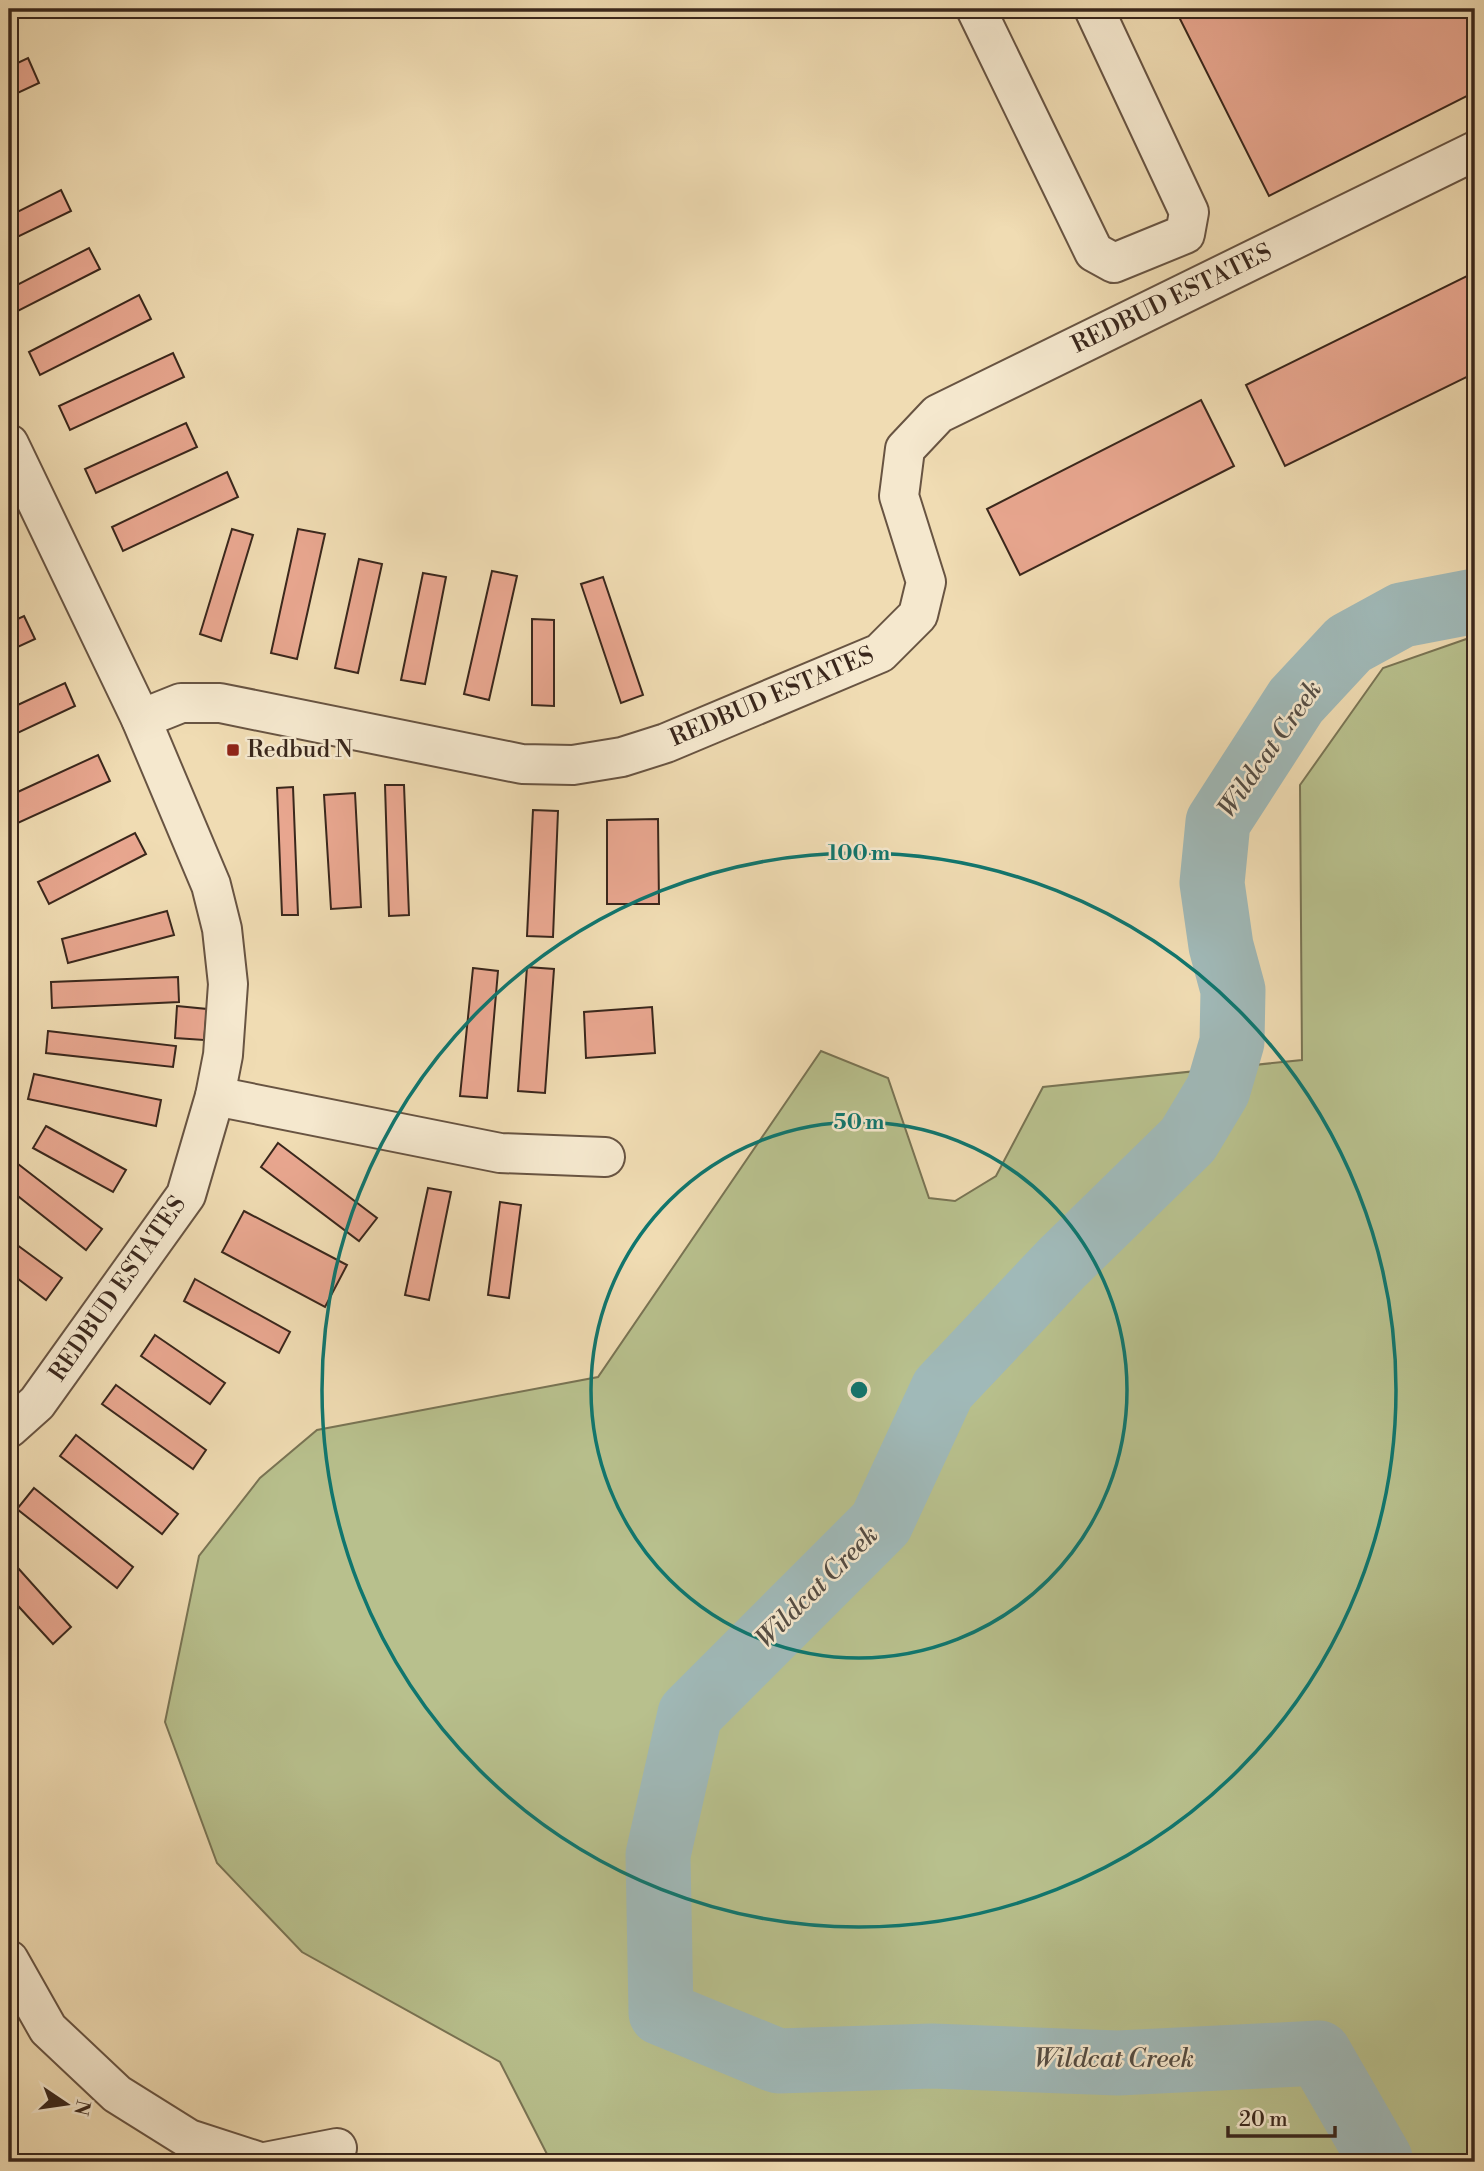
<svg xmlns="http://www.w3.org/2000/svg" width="1484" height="2171" font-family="'Libre Bodoni',serif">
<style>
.green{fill:#b8c08d;stroke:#797454;stroke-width:2}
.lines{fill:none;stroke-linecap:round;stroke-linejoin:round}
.river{stroke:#a0b9b8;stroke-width:65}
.building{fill:#e9a790;stroke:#3a271c;stroke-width:2}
.minor-casing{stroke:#685442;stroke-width:42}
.minor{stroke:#f5e8ce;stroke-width:38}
.ring{fill:none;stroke:#0f766e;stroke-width:3.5}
.poi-dot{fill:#8f2418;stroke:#f5e8ce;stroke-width:2.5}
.labels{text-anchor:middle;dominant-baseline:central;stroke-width:5;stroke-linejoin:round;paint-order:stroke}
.street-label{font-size:24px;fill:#3a271c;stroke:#f5e8ce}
.poi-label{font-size:24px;fill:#3a271c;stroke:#f5e8ce;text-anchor:start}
.water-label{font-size:26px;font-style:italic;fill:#544c43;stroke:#f5e8ce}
.centre{fill:#0f766e;stroke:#f5e8ce;stroke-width:3.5}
.ring-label{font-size:21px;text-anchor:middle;font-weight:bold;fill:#0f766e;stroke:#f5e8ce;stroke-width:5;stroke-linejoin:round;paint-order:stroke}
</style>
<rect width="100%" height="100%" fill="#f0dcb3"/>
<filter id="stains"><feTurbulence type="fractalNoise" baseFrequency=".00286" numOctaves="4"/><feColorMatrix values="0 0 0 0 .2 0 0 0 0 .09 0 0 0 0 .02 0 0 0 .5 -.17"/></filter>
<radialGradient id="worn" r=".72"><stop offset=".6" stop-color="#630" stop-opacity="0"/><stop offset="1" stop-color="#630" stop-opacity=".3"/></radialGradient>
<!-- green -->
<polygon class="green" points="1475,636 1475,2162 551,2162 500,2062 302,1952 217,1863 165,1722 199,1556 260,1478 317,1430 598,1377 821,1051 888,1078 929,1198 955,1201 996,1176 1043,1087 1302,1060 1300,785 1383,668"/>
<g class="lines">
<!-- river -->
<polyline class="river" points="1379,2162 1380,2159 1319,2053 1118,2063 932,2056 778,2061 661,2013 658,1855 690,1714 881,1523 943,1389 1062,1263 1188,1140 1218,1090 1232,1042 1233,990 1221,946 1212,883 1218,822 1296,701 1349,644 1402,615 1475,601"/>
</g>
<!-- building -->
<g class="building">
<polygon points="1175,9 1475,9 1475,92 1269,196"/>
<polygon points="28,58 39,83 9,97 9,67"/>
<polygon points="61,190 71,211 9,241 9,216"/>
<polygon points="89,248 100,269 10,315 9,289"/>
<polygon points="1475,272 1475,373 1285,466 1246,385"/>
<polygon points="139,295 151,319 40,375 29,352"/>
<polygon points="173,353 184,377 70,430 59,406"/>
<polygon points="1201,400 1234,466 1020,575 987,509"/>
<polygon points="186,423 197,447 96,493 85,469"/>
<polygon points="227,472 238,497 123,551 112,527"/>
<polygon points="232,529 253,535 221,641 200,634"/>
<polygon points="298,529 325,534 297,659 271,653"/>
<polygon points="359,559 382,564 358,673 335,668"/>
<polygon points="492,571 517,576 489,700 464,694"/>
<polygon points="423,573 446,577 425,684 401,680"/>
<polygon points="603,577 643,695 621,703 581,584"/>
<polygon points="24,616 35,639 9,651 9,623"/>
<polygon points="532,619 554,620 554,706 532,705"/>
<polygon points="65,683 75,706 9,737 9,709"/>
<polygon points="98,755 110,781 9,827 9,796"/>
<polygon points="385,785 404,785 409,915 389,916"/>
<polygon points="293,787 298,915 282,915 277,788"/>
<polygon points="355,793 361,907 331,909 324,795"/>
<polygon points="533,810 558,811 553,937 527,936"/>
<polygon points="658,819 659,904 607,904 607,820"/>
<polygon points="135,833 146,854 49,904 38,882"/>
<polygon points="167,911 174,935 68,963 62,939"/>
<polygon points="527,967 554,969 545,1093 518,1091"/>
<polygon points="473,968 498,971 487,1098 460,1096"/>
<polygon points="178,977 179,1002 52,1008 51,982"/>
<polygon points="177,1006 207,1009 204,1040 175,1038"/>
<polygon points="652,1007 655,1053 586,1058 584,1012"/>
<polygon points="48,1031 176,1046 173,1067 46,1053"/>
<polygon points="34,1074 161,1100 156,1126 28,1099"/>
<polygon points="46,1126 126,1170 113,1192 33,1148"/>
<polygon points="278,1143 377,1218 359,1241 261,1167"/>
<polygon points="9,1157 102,1229 86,1250 9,1189"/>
<polygon points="428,1188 451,1192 429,1300 405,1295"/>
<polygon points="500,1202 521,1205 509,1298 488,1295"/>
<polygon points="244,1211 347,1265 325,1307 222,1252"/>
<polygon points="9,1239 62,1278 46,1300 9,1272"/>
<polygon points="195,1279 290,1332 279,1353 184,1301"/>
<polygon points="155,1335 225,1383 210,1404 141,1356"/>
<polygon points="116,1385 206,1450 193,1469 102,1404"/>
<polygon points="76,1435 178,1514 162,1534 60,1456"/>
<polygon points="34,1488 133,1567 117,1588 17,1509"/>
<polygon points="9,1558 71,1627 53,1644 9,1596"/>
</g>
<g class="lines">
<!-- minor casing -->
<g class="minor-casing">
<g id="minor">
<polyline points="976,9 1094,252 1114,263 1185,234 1189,212 1094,9"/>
<polyline points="9,444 141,719 211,885 222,929 228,984 223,1055 215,1096 186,1195 37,1403 9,1428"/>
<polyline points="141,719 181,703 220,703 522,764 573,765 622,757 666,743 880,653 918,615 926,582 899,496 905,449 938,414 1475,151"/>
<polyline points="215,1096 500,1153 605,1157"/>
<polyline points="9,1960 48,2029 117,2094 189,2139 260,2162"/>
<polyline points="265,2162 337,2148"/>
</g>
</g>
<!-- minor -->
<use href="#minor" class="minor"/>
</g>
<!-- distance rings -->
<g class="ring">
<circle cx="859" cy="1390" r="268"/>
<circle cx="859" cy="1390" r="537"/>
</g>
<!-- markers -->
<rect class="poi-dot" x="226" y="743" width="14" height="14" rx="3.5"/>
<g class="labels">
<!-- street labels -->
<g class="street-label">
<text transform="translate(1172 299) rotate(-26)">REDBUD ESTATES</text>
<text transform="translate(772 697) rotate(-23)">REDBUD ESTATES</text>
<text transform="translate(118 1289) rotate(-55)">REDBUD ESTATES</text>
</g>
<!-- poi labels -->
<g class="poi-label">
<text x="247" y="750">Redbud N</text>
</g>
<!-- water labels -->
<g class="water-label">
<text transform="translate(1270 749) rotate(-55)">Wildcat Creek</text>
<text transform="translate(817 1587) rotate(-45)">Wildcat Creek</text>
<text x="1114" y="2059">Wildcat Creek</text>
</g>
</g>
<circle cx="859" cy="1390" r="10" class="centre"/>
<g class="ring-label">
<text x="859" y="860">100 m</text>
<text x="859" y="1129">50 m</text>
</g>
<!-- margin -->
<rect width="1484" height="2171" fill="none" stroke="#f0dcb3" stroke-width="35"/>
<rect x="10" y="10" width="1463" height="2150" fill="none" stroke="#3a271c" stroke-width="3.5"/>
<rect x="18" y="18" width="1449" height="2136" fill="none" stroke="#3a271c" stroke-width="2"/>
<!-- north arrow -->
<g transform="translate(66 2104) rotate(103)" stroke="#f5e8ce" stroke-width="5" paint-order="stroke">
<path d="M0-5L12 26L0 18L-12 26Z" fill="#3a271c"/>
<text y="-10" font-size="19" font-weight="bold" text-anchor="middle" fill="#3a271c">N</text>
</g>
<!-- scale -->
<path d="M1228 2126v10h107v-10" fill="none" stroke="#3a271c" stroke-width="3.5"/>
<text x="1239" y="2126" font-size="21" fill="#3a271c" stroke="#f5e8ce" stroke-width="5" paint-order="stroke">20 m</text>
<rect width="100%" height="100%" filter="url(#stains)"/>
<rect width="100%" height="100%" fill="url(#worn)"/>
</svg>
